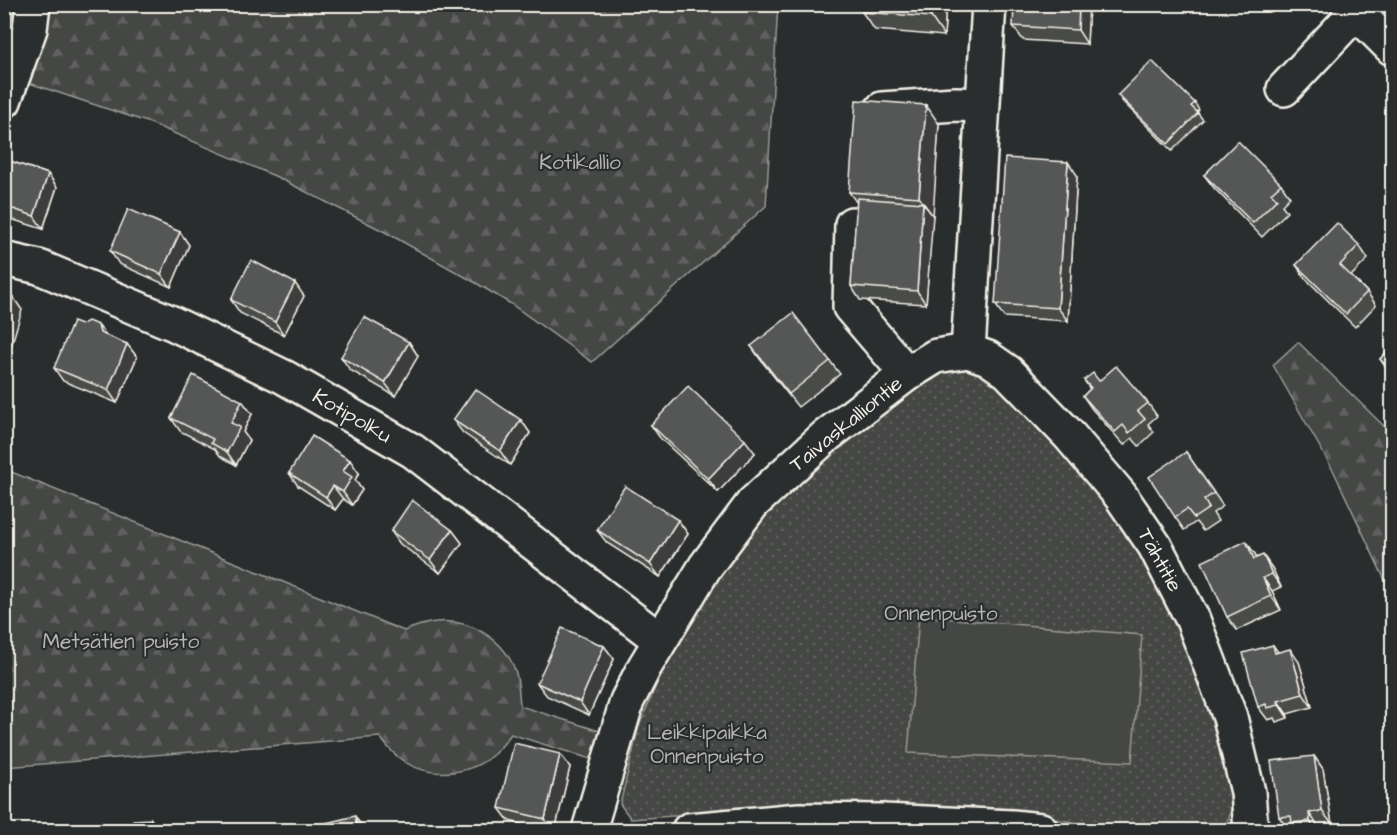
<svg xmlns="http://www.w3.org/2000/svg" width="1397" height="835" font-family="'Architects Daughter',sans-serif">
<style>
.forest{fill:url(#forest-firs);stroke:#9c9c96;stroke-width:1.5}
.park{fill:url(#park-dots);stroke:#9c9c96;stroke-width:1.5}
.pitch{fill:#444645;stroke:#9c9c96;stroke-width:1.5}
.lines{fill:none;stroke-linecap:round;stroke-linejoin:round}
.minor-casing{stroke:#f4f1e8;stroke-width:38}
.minor{stroke:#2a2d2e;stroke-width:33}
.wall{fill:#494b4a;stroke:#f4f1e8;stroke-width:1.5}
.shaded-wall{fill:#3c3d3c;stroke:#f4f1e8;stroke-width:1.5}
.building{fill:#555756;stroke:#f4f1e8;stroke-width:1.5}
.labels{text-anchor:middle;dominant-baseline:central;stroke-width:4.5;stroke-linejoin:round;paint-order:stroke}
.park-label{font-size:21px;fill:#b6b5af;stroke:#2a2d2e}
.street-label{font-size:21px;fill:#f4f1e8;stroke:#2a2d2e}
</style>
<defs>
<pattern id="forest-firs" width="22" height="20" patternUnits="userSpaceOnUse" patternTransform="scale(1.5)"><rect width="22" height="20" fill="#444645"/><path d="M5 1l3.5 6h-7zM16 11l3.5 6h-7z" fill="#606160"/></pattern>
<pattern id="park-dots" width="8" height="8" patternUnits="userSpaceOnUse" patternTransform="scale(1.5)"><rect width="8" height="8" fill="#444645"/><path d="M2 2h.1M6 6h.1" fill="none" stroke="#606160" stroke-width="1.8" stroke-linecap="round"/></pattern>
</defs>
<rect width="100%" height="100%" fill="#2a2d2e"/>
<filter id="ink" filterUnits="userSpaceOnUse"><feTurbulence type="fractalNoise" baseFrequency=".0167" numOctaves="2"/><feDisplacementMap in="SourceGraphic" scale="12" xChannelSelector="R" yChannelSelector="G"/><feConvolveMatrix kernelMatrix="1 2 1 2 8 2 1 2 1" color-interpolation-filters="sRGB"/></filter>
<g filter="url(#ink)">
<!-- forest -->
<g class="forest">
<polygon points="47,5 778,5 766,206 592,362 511,304 476,283 387,233 277,177 150,123 23,81"/>
<polygon points="1298,342 1392,434 1392,595 1334,472 1273,365"/>
<path d="M4,469l400,162c10,-4 21,-8 32,-9 34,-4 70,18 80,51 3,11 3,22 4,33l83,26 -9,28 -83,-26c-6,8 -11,15 -18,21 -26,22 -68,24 -95,2 -7,-6 -13,-13 -18,-20l-375,30z"/>
</g>
<!-- park -->
<polygon class="park" points="942,366 970,366 1007,390 1122,516 1196,656 1221,743 1233,796 1229,819 1220,830 1125,830 1014,813 729,812 631,819 620,804 639,726 666,662 732,548 818,458"/>
<!-- pitch -->
<polygon class="pitch" points="919,616 1142,635 1132,762 908,753"/>
<g class="lines">
<!-- minor casing -->
<g class="minor-casing">
<g id="minor">
<polyline points="1348,4 1392,48"/>
<polyline points="1284,89 1356,12"/>
<polyline points="4,101 30,29 33,4"/>
<polyline points="882,109 955,104 982,105"/>
<polyline points="852,224 850,307 907,374"/>
<polyline points="4,259 39,267 172,323 284,377 413,451 660,640"/>
<polyline points="968,351 989,4"/>
<polyline points="589,830 627,701 645,666 705,567 753,503 826,436 907,374 936,356 968,351 988,358 1008,372 1069,435 1120,495 1155,546 1193,620 1230,717 1248,792 1251,830"/>
<polyline points="689,830 799,820 883,821 1012,827 1041,830"/>
</g>
</g>
<!-- minor -->
<use href="#minor" class="minor"/>
</g>
<!-- wall -->
<g class="wall">
<polygon points="862,4 946,4 944,36 875,30 862,12"/>
<polygon points="1089,4 1087,44 1023,40 1013,26"/>
<polygon points="1118,95 1195,103 1199,110 1197,112 1203,120 1172,151 1123,102"/>
<polygon points="939,124 926,304 860,300 851,286 857,203 849,192"/>
<polygon points="4,159 48,174 57,187 43,229 4,217"/>
<polygon points="1077,175 1068,321 1004,317 995,304"/>
<polygon points="1204,175 1281,184 1290,197 1282,205 1287,212 1262,237 1214,188"/>
<polygon points="180,232 189,245 171,287 119,264 110,251"/>
<polygon points="1359,245 1368,259 1351,276 1367,292 1376,305 1355,327 1305,278 1296,265"/>
<polygon points="304,296 284,335 240,313 231,300"/>
<polygon points="105,335 127,344 137,357 117,403 63,381 54,368"/>
<polygon points="409,342 418,356 395,396 350,370 341,357"/>
<polygon points="751,346 830,361 840,374 798,407 760,359"/>
<polygon points="1392,346 1392,387 1387,379 1391,375 1380,359"/>
<polygon points="1084,380 1099,381 1148,403 1157,416 1148,424 1154,432 1139,446 1132,438 1124,445 1092,409 1083,396 1090,389"/>
<polygon points="242,401 252,414 243,432 249,440 236,465 220,456 215,449 180,431 171,418"/>
<polygon points="453,420 521,420 530,433 510,465 463,433"/>
<polygon points="651,425 755,453 718,492 660,438"/>
<polygon points="1186,452 1223,506 1213,513 1218,521 1203,531 1196,522 1184,530 1175,517"/>
<polygon points="289,473 359,473 355,480 362,490 352,505 343,499 335,510 298,486"/>
<polygon points="678,520 688,534 660,577 607,543 597,530"/>
<polygon points="452,530 462,543 440,573 400,544 391,531"/>
<polygon points="1255,554 1257,558 1272,568 1281,587 1272,591 1281,610 1237,630 1227,617"/>
<polygon points="1273,645 1278,652 1299,662 1312,707 1287,714 1288,718 1276,722 1274,718 1268,720 1258,707"/>
<polygon points="604,646 614,659 589,715 547,696 537,683"/>
<polygon points="560,754 570,767 555,831 548,831 509,821 499,808"/>
<polygon points="1314,756 1323,769 1332,824 1318,826 1318,831 1297,831 1296,829 1289,830 1279,817"/>
</g>
<!-- shaded-wall -->
<g class="shaded-wall">
<polygon points="932,4 946,4 944,36 931,17"/>
<polygon points="1079,4 1089,4 1087,44 1078,30"/>
<polygon points="926,105 939,124 933,216 919,197"/>
<polygon points="1068,162 1077,175 1068,321 1058,308"/>
<polygon points="48,174 57,187 43,229 34,216"/>
<polygon points="923,203 933,216 926,304 917,291"/>
<polygon points="180,232 189,245 171,287 161,274"/>
<polygon points="295,283 304,296 284,335 275,322"/>
<polygon points="13,297 22,310 8,357 4,352 4,326"/>
<polygon points="98,325 108,338 100,333"/>
<polygon points="409,342 418,356 395,396 385,383"/>
<polygon points="127,344 137,357 117,403 108,390"/>
<polygon points="242,401 252,414 243,432 249,440 236,465 227,452 231,423"/>
<polygon points="521,420 530,433 510,465 500,451"/>
<polygon points="745,440 755,453 718,492 708,479"/>
<polygon points="350,460 359,473 355,480 362,490 352,505 343,492 343,471"/>
<polygon points="333,486 343,499 335,510 326,497"/>
<polygon points="678,520 688,534 660,577 650,564"/>
<polygon points="452,530 462,543 440,573 430,560"/>
<polygon points="1246,541 1255,554 1263,572 1254,559"/>
<polygon points="1263,555 1272,568 1281,587 1272,574"/>
<polygon points="1263,578 1272,591 1281,610 1271,596"/>
<polygon points="604,646 614,659 589,715 580,702"/>
<polygon points="1290,649 1299,662 1312,707 1303,694"/>
<polygon points="1278,701 1287,714 1288,718 1279,705"/>
<polygon points="560,754 570,767 555,831 553,831 545,819"/>
<polygon points="1314,756 1323,769 1332,824 1322,811"/>
<polygon points="1309,813 1318,826 1318,831 1316,831 1310,821"/>
<polygon points="355,816 364,830 364,831 358,831"/>
<polygon points="151,819 156,826 156,831 152,831"/>
</g>
<!-- building -->
<g class="building">
<polygon points="862,4 932,4 931,17 862,12"/>
<polygon points="1014,4 1079,4 1078,30 1013,26"/>
<polygon points="1152,61 1195,103 1191,106 1198,113 1168,144 1118,95"/>
<polygon points="856,100 926,105 919,197 849,192"/>
<polygon points="1238,141 1281,184 1271,193 1277,199 1253,223 1204,175"/>
<polygon points="1005,158 1068,162 1058,308 995,304"/>
<polygon points="4,159 48,174 34,216 4,206"/>
<polygon points="857,198 923,203 917,291 851,286"/>
<polygon points="128,209 180,232 161,274 110,251"/>
<polygon points="1337,223 1359,245 1340,265 1367,292 1346,314 1296,265"/>
<polygon points="251,260 295,283 275,322 231,300"/>
<polygon points="4,294 13,297 4,326"/>
<polygon points="793,313 830,361 789,394 751,346"/>
<polygon points="364,317 409,342 385,383 341,357"/>
<polygon points="88,321 98,325 100,333 127,344 108,390 54,368 73,322 81,325"/>
<polygon points="1392,346 1392,372 1380,359"/>
<polygon points="1116,366 1148,403 1138,411 1145,419 1129,433 1123,425 1115,432 1083,396 1091,388 1084,380 1093,373 1099,381"/>
<polygon points="1392,374 1392,384 1387,379"/>
<polygon points="193,375 242,401 231,423 240,427 227,452 211,443 213,439 171,418"/>
<polygon points="688,386 745,440 708,479 651,425"/>
<polygon points="475,389 521,420 500,451 453,420"/>
<polygon points="312,436 350,460 343,471 352,477 343,492 333,486 326,497 289,473"/>
<polygon points="1186,452 1214,493 1204,500 1209,508 1194,518 1187,509 1175,517 1149,477"/>
<polygon points="625,486 678,520 650,564 597,530"/>
<polygon points="412,500 452,530 430,560 391,531"/>
<polygon points="1246,541 1254,559 1263,555 1272,574 1263,578 1271,596 1227,617 1202,562"/>
<polygon points="562,628 604,646 580,702 537,683"/>
<polygon points="1273,645 1275,653 1290,649 1303,694 1278,701 1279,705 1267,708 1266,704 1258,707 1243,653"/>
<polygon points="514,743 560,754 545,819 499,808"/>
<polygon points="1314,756 1322,811 1309,813 1310,821 1292,823 1291,816 1279,817 1271,761"/>
<polygon points="355,816 358,831 302,831 301,829"/>
<polygon points="151,819 152,831 134,831 133,820"/>
</g>
</g>
<g class="labels">
<!-- park labels -->
<g class="park-label">
<text x="580" y="162">Kotikallio</text>
<text x="941" y="613">Onnenpuisto</text>
<text x="121" y="641">Metsätien puisto</text>
<text x="707" y="732">Leikkipaikka<tspan x="707" dy="24">Onnenpuisto</tspan></text>
</g>
<!-- street labels -->
<g class="street-label">
<text transform="translate(352 416) rotate(30)">Kotipolku</text>
<text transform="translate(846 424) rotate(-39)">Taivaskalliontie</text>
<text transform="translate(1160 560) rotate(61)">Tähtitie</text>
</g>
</g>
<!-- margin -->
<rect width="1397" height="835" fill="none" stroke="#2a2d2e" stroke-width="24"/>
<rect x="12" y="12" width="1373" height="811" fill="none" stroke="#f4f1e8" stroke-width="2" filter="url(#ink)"/>
</svg>
